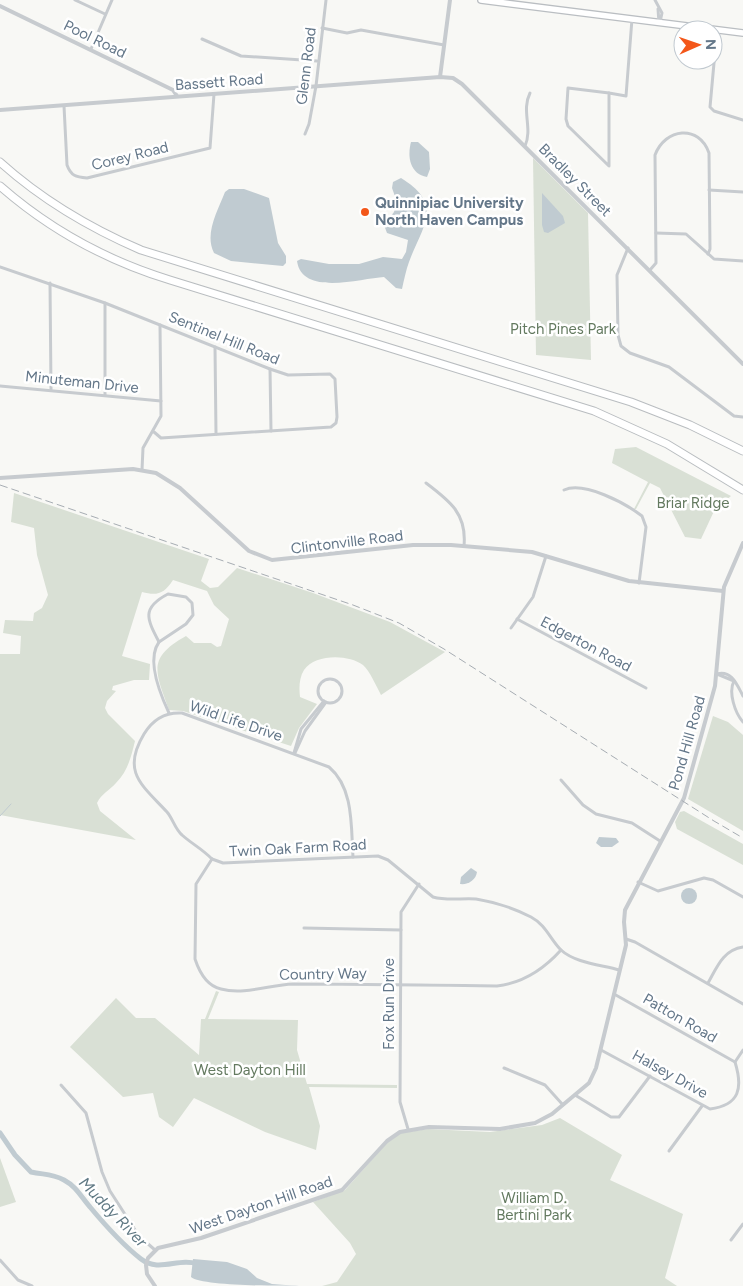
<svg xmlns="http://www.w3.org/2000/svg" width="743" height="1286" font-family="Figtree,sans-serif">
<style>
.green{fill:#d9e0d5}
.water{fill:#c0cbd1}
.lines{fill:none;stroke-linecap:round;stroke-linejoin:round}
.stream{stroke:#c0cbd1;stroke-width:1}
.river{stroke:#c0cbd1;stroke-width:5}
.primary-casing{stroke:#babec2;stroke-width:8}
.motorway-casing{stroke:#b9bdc0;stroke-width:9}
.minor{stroke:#c7cbcf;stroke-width:3}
.tertiary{stroke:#c7cbcf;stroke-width:4}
.primary{stroke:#fff;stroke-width:5.5}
.motorway{stroke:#fff;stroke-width:7}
.rail{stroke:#a7adb3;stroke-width:1;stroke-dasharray:8 4;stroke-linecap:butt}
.poi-dot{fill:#f3571a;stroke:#fff;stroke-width:2}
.labels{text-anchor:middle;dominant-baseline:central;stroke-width:5;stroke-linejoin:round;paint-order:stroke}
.street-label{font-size:15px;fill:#647789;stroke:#fff}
.poi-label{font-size:15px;font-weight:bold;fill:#647789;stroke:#fff;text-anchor:start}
.park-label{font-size:15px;fill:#647a60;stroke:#fff}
.water-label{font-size:16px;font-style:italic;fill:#607984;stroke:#fff}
</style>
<rect width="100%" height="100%" fill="#f8f8f5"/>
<!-- green -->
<g class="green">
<polygon points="533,158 588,213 591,360 536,355"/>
<polygon points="636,447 731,496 715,509 701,539 685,537 660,488 650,483 636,509 634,509 648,482 612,463 615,449"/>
<path d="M14,493l195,66 -8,22 9,7 8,-1 19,-19 76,25 77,29 55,30 -64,43c-5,-9 -11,-24 -18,-30 -15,-11 -48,-11 -59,5 -5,8 -5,18 -4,27l17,7 -18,24 -8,18 -108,-35 -14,-1c-14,-39 -22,-52 17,-74l8,7h17l6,4 4,-1 8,-27 -15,-14 -7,-14 -34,-11c-9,14 -16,16 -31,12l-20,64 28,8 -1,16h-15l-21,6 -1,4 4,1 -9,10 -2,7 3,6 27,27c-4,16 -7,30 -19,42 -7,8 -14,10 -19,20l3,8 36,29 -136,-25v-161h20l1,-18 -18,-3 2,-13 28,1 1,-8 8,-5 6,-13 -11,-40 -3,-27 -23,-6z"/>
<polygon points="713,716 728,722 743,735 743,831 688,799"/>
<polygon points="684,811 743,844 743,865 677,829 675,822 680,812"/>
<polygon points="216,991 219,992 208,1019 298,1020 297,1050 307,1084 397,1085 397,1088 309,1087 320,1126 316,1150 265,1132 194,1098 173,1127 159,1117 153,1093 123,1097 70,1047 116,998 136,1018 155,1018 199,1055 201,1019 205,1019"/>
<polygon points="560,1118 622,1155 610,1180 683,1214 665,1278 677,1286 322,1286 337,1282 356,1254 350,1243 313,1202 345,1190 387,1143 401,1133 428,1129 490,1132 542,1125"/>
<polygon points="0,1158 16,1202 0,1207"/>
</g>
<!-- water -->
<g class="water">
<path d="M411,142h7l11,10 1,17 -3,8c-17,-3 -20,-20 -16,-35z"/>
<path d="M401,178c44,27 21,48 8,84 -3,8 -5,18 -7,27l-6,-1 -12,-11c-22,1 -82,20 -87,-16l4,-2 28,5h30l24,-7 19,2 4,-7 2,-12 -21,-7 -3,-8 10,-13 3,-10 -5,-14 1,-6z"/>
<path d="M229,189h15l25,9 9,45 8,13v7l-3,3 -52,-5 -17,-8c-10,-19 4,-43 11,-61z"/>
<polygon points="542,193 563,216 565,223 548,233 544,232 542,225"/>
<polygon points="599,837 616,838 619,842 612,847 601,847 596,843"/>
<path d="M471,868l6,4c-1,8 -9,13 -17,12l1,-7z"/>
<circle cx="689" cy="896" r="8"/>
<path d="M193,1259l34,3 20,7 10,9 15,6 27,2c-19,0 -98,0 -108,-9z"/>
</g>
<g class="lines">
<!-- stream -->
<polyline class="stream" points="0,816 11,804"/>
<!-- river -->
<path class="river" d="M0,1133l15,22 16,17c13,3 20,1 33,8 13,7 17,17 26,27 15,18 33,38 51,52 18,14 38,-2 56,5"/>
<!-- primary casing -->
<g class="primary-casing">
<polyline id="primary" points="481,0 743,33"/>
</g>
<!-- motorway casing -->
<g class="motorway-casing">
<g id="motorway">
<path d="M0,162c41,37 90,66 141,88l490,152 59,23 53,26"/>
<path d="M0,186c49,43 108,75 170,94l424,131 73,33 76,46"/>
</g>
</g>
<!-- minor -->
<g class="minor">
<polyline points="75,0 105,14"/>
<polyline points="655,0 662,13 660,22"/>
<polyline points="658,9 659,23"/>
<polyline points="322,28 347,33 361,30 444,45"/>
<polyline points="717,30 710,107 714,111 743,120"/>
<polyline points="202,39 241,56 317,61"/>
<polyline points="91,49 112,0"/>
<polygon points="568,88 609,93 609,166 568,126 566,119"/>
<polyline points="609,93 626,96 632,19"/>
<path d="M64,106l3,59c4,11 9,12 20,13l123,-30 4,-54"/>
<polyline points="305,134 309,124 316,86 326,0"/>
<path d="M525,146c8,-18 -4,-35 5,-53"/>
<polyline points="709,190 743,192"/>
<polyline points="656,233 686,234 714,259 743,261"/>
<polyline points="628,248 617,275 618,335 621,346 630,353 669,367 734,416 743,417"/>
<polyline points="0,267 105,303 270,369 288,375 330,374 335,379 337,417 336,423 331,427 161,438 154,432"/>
<path d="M650,270l6,-7 -1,-108c10,-27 44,-31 54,-2l1,96 -2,5"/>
<polyline points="50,283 51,389"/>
<polyline points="105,303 105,395"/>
<polyline points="215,347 216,434"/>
<polyline points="270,369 271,431"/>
<polyline points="0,386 161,401"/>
<polyline points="142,470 143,448 161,416 160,325"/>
<path d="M426,483c24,18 41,31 38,63"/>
<path d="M564,490c20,-9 61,13 78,26l4,11 -7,56"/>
<path d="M168,594l18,3 6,6 1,12 -7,9 -27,18c-12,-23 -18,-34 9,-48z"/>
<polyline points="517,619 646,688"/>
<polyline points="511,628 533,597 546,556"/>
<path d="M159,642c-13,18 2,54 10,71"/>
<path d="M717,674c15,-4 20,11 26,22"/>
<polyline points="717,674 734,681"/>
<circle cx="330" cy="691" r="12"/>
<path d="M734,681c-6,11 1,32 9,41"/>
<polyline points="294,753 301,729 324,701"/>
<polyline points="295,753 305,731 326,702"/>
<polyline points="561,780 583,805 596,814 632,823 660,841"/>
<path d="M212,859l-16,25 -1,75c4,12 12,27 26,30 23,6 49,-4 72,-5 68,0 136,1 204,2 26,-3 46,-16 64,-36"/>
<path d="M212,859c-11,-11 -20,-15 -30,-24 -7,-6 -9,-16 -15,-23 -25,-27 -46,-40 -23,-78 9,-15 21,-22 38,-21l147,54c25,21 22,60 24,90"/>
<path d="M212,859l11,4 155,-7 10,4 45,37c14,4 28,1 43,2 18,3 38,9 55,18 15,8 19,22 30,33 14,13 41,15 58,20"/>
<polyline points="638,882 658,891 704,878 713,880 743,897"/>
<polyline points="304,928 401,930"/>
<polyline points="626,939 635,942 743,1004"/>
<path d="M708,983c9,-16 15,-33 35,-36"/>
<polyline points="614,994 735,1062"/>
<path d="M601,1050l109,59c30,-4 33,-21 25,-47l8,-12"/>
<polyline points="504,1068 545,1085 563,1105"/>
<polyline points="61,1085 86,1113 102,1172 110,1191 139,1236 155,1250"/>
<polyline points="575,1095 611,1117 619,1117 650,1076"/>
<polyline points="408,1129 400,1102 401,912 419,884"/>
<polyline points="669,1151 702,1106"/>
<polyline points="731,1240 743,1224"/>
<polyline points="0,1260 18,1280 32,1286"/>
</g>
<!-- tertiary -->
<g class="tertiary">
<polyline points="0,6 173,90 177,96"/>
<polyline points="440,77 450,0"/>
<polyline points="0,110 440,77 453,78 462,84 743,364"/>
<polyline points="0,478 133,469 156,473 180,488 249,551 272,560 413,545 451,545 532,552 629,581 723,591"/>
<polyline points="155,1286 147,1274 146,1265 148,1258 158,1248 201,1238 342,1190 387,1141 400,1132 429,1127 500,1129 535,1123 552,1114 589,1083 596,1068 626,945 624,922 625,910 684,798 715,686 724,587 743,543"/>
</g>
<!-- primary -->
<use href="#primary" class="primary"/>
<!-- motorway -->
<use href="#motorway" class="motorway"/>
<!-- rail -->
<polyline class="rail" points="0,485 353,605 399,623 444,649 714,821 743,838"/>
</g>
<!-- markers -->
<circle class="poi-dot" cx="365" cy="212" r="5"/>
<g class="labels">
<!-- street labels -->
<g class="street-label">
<text transform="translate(95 39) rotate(26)">Pool Road</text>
<text transform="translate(306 66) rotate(-83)">Glenn Road</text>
<text transform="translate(219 82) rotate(-4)">Bassett Road</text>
<text transform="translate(130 156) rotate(-14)">Corey Road</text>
<text transform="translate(575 180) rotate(45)">Bradley Street</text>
<text transform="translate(224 338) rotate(22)">Sentinel Hill Road</text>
<text transform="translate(82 382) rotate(6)">Minuteman Drive</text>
<text transform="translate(347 542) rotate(-7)">Clintonville Road</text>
<text transform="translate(586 644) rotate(28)">Edgerton Road</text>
<text transform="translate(236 721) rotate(19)">Wild Life Drive</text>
<text transform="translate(687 743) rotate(-74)">Pond Hill Road</text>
<text transform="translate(298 848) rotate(-3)">Twin Oak Farm Road</text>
<text transform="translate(323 974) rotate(-1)">Country Way</text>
<text transform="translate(389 1004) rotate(-90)">Fox Run Drive</text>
<text transform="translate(680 1018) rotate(30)">Patton Road</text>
<text transform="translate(670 1074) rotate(29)">Halsey Drive</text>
<text transform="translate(261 1205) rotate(-19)">West Dayton Hill Road</text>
</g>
<!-- poi labels -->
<g class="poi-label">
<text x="375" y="203">Quinnipiac University<tspan x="375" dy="17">North Haven Campus</tspan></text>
</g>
<!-- park labels -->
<g class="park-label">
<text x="563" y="329">Pitch Pines Park</text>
<text x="693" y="503">Briar Ridge</text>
<text x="250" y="1070">West Dayton Hill</text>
<text x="534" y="1198">William D.<tspan x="534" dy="17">Bertini Park</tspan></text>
</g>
<!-- water labels -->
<g class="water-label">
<text transform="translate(113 1212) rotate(46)">Muddy River</text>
</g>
</g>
<!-- north arrow -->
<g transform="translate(698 45) rotate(88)"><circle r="24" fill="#ffffff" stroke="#c1c9d0"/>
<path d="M0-4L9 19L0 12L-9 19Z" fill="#f3571a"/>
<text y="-8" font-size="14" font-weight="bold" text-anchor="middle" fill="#647789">N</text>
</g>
</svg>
